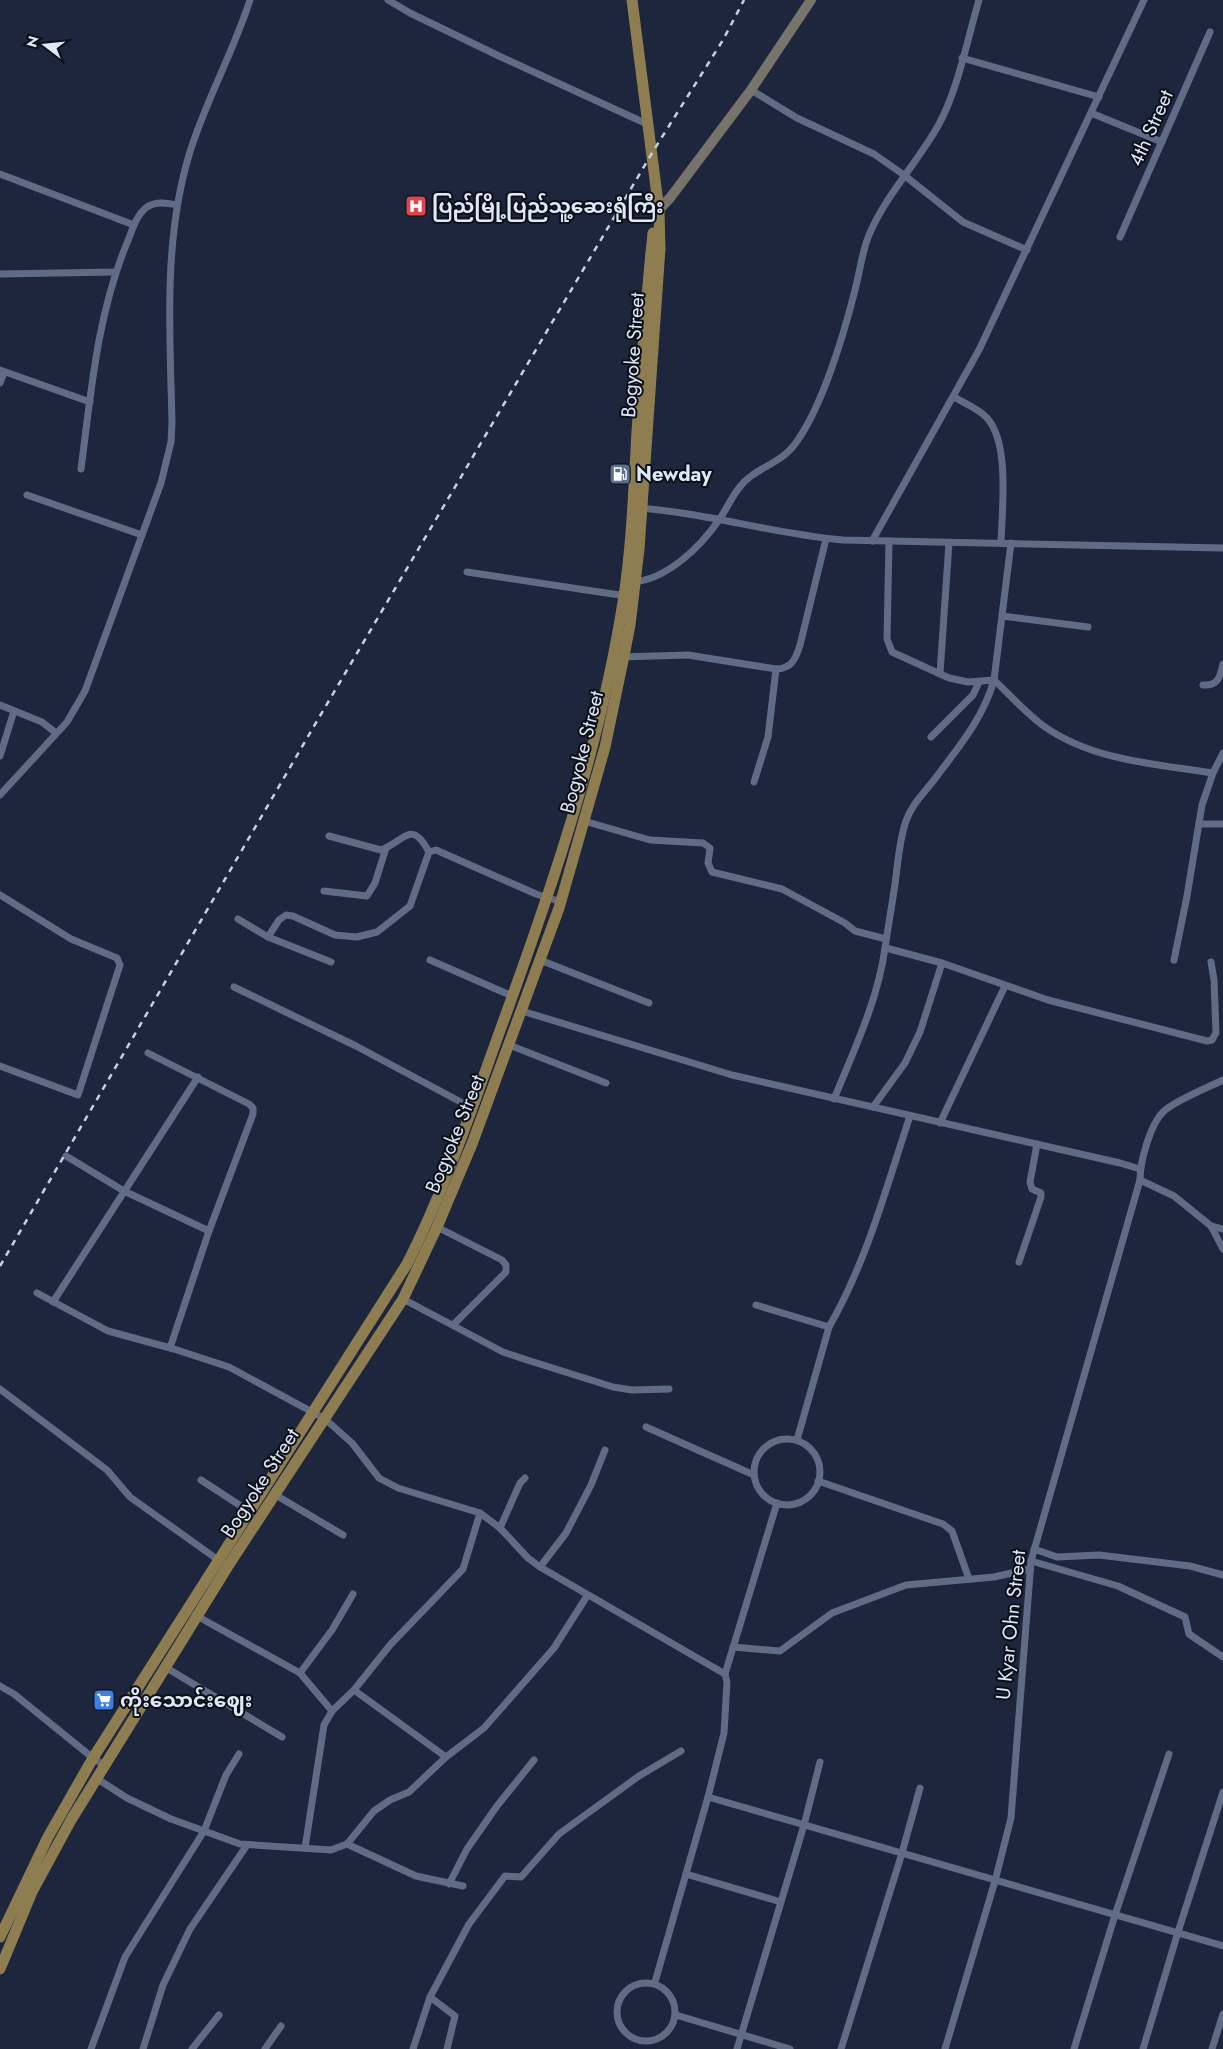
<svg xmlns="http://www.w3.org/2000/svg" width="1223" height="2049" font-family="Jost,'Noto Sans Myanmar',sans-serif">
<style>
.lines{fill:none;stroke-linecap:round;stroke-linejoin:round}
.street{stroke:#606b86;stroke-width:7}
.secondary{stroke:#76746b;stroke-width:10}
.primary{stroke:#8d7d50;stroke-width:11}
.rail{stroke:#c8cfdf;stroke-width:2.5;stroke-dasharray:6 6;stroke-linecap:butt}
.labels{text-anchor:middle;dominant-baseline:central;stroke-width:4;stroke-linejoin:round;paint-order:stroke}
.street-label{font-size:20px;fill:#e0e7f6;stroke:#0b0f19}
.poi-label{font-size:20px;font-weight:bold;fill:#e0e7f6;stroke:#0b0f19;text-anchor:start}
</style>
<rect width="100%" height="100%" fill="#1d263c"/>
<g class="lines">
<!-- street -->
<g class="street">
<polyline points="388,0 410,13 499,56 647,124"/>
<polyline points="962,58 1099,97"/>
<polyline points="751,90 797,118 874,154 904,175 963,222 1027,250"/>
<polyline points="1091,113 1162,142"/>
<polyline points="0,174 134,225"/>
<polyline points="1120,237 1210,32"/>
<polyline points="0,274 115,272"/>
<polyline points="0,370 90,402"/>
<polyline points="0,383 4,372"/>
<path d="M954,397c10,6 25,12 33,21 23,25 15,92 14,125"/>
<path d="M81,469c10,-76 16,-154 46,-226 5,-12 9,-28 20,-36 9,-6 20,-4 30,-2"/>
<polyline points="27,495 142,535"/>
<path d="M639,508c68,5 135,26 204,32l380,8"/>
<polyline points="872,541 979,350 1144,0"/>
<polyline points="889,541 887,639 892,652 949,678 968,682 994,680"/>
<polyline points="467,572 626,596"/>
<path d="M632,582c35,-2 68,-35 87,-62 7,-10 12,-22 20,-32 14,-20 41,-23 56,-44 27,-36 49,-110 60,-154 5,-19 7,-38 14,-55 17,-40 48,-72 69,-109 20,-36 29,-86 41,-126"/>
<polyline points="1002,616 1088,627"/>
<path d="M620,657l68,-2 88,14c16,0 20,-11 24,-24l26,-106"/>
<polyline points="940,673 949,543"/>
<path d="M994,680c17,16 33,34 51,47 49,34 111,37 168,46"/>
<path d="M1203,685c15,1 17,-8 20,-21"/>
<polyline points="0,705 42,722 56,733"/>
<polyline points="931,737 973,695 979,682"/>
<polyline points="0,756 14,711"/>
<polyline points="754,782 768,737 776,669"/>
<path d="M0,795l67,-73 18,-31 76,-208 10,-41 1,-20c-2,-89 -9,-180 17,-267 16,-53 44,-102 61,-155"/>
<polyline points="584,821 650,840 703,843 710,848 708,863 712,872 782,889 845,923 855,931 886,939"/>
<polyline points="1199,824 1223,824"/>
<path d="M329,836l52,14c23,-8 30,-32 48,2"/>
<polyline points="324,891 367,896 375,883 386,848"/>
<polyline points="0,895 71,939 117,958 120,965 78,1095 0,1066"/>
<polyline points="238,919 268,937 331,962"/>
<polyline points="268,937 279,920 286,915 293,916 335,935 357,937 377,932 410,906 429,852 436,850 536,894 561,902"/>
<polyline points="886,948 942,963 1048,1000 1207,1041 1212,1040 1216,1033 1214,980 1211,962"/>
<polyline points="430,960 512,996"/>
<polyline points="540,960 649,1003"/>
<polyline points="1174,960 1187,896 1202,805 1213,773 1223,753"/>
<polyline points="234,987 356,1046 472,1108"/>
<polyline points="522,1011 732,1075 1120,1163 1140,1169"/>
<polyline points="509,1045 606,1083"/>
<polyline points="148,1053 249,1104 253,1108 253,1114 209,1231 170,1348"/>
<path d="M834,1099c20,-49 44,-99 51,-151 3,-21 7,-43 10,-64 3,-21 4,-43 11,-63 6,-17 17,-27 28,-41 24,-32 49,-61 60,-100l17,-137"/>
<polyline points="873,1107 905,1063 920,1032 942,963"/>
<polyline points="940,1123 1005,986"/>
<polyline points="66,1156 124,1191 209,1231"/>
<polyline points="1140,1180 1174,1196 1211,1226 1223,1229"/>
<polyline points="1211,1226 1223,1249"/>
<polyline points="437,1227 502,1260 506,1265 506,1272 453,1325"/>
<polyline points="1019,1262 1041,1197 1041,1193 1032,1189 1030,1182 1037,1144"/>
<polyline points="37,1293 108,1331 174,1349 229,1367 314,1413 325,1419 352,1443 379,1478 398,1488 480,1513 500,1528 528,1558 540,1567 725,1674 727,1682 724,1733 708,1797 655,1982"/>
<polyline points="403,1299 503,1352 524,1359 613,1387 632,1390 669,1389"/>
<polyline points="53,1302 198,1077"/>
<polyline points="756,1305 829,1327 797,1440"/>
<path d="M829,1327c38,-66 57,-139 81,-211"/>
<polyline points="0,1389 107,1470 130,1497 221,1562"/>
<polyline points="646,1427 754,1475"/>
<circle cx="787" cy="1472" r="33"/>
<polyline points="201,1480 250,1512"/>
<polyline points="818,1481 943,1524 952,1531 969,1579"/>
<polyline points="274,1494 343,1535"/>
<polyline points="500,1528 520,1483 525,1478"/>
<polyline points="1034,1549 1057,1557 1099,1555 1190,1566 1223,1575"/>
<polyline points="1031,1561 1118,1586 1185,1617 1189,1634 1223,1657"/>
<polyline points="540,1567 566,1533 591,1485 605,1450"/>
<polyline points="195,1615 300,1673 332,1711"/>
<polyline points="733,1647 780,1651 832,1613 906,1585 994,1577 1030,1569"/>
<polyline points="165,1667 282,1737"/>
<polyline points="300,1673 332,1630 353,1594"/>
<polyline points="725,1674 777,1503"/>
<polyline points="0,1686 14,1694 93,1758 104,1765"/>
<polyline points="354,1690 446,1757"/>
<polyline points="96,1778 127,1798 171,1819 240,1844 331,1850 347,1844 416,1876 463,1886"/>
<polyline points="708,1797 1223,1946"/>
<polyline points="347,1844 374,1811 390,1800 409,1792 446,1757 484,1728 554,1648 587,1596"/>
<polyline points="305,1848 324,1725 332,1711 354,1690 390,1645 463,1569 480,1513"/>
<polyline points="686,1874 781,1902"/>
<polyline points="449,1884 467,1849 497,1806 534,1760"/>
<circle cx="646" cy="2012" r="29"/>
<polyline points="430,1997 455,2016 447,2049"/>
<polyline points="676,2015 790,2049"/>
<polyline points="91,2049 125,1957 204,1831 226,1775 239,1754"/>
<polyline points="143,2049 163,1985 190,1929 247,1845"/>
<polyline points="192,2049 219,2015"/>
<polyline points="265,2049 281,2026"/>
<polyline points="413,2049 430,1997 469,1924 505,1876 521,1877 559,1834 639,1776 681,1751"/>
<polyline points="737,2049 804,1825 820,1762"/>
<polyline points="841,2049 902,1853 920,1788"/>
<path d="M945,2049l50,-168 16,-63 20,-257 109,-381c0,-18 10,-56 24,-69 12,-11 43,-23 59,-31"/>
<polyline points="1074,2049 1115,1915 1169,1754"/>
<polyline points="1143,2049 1178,1932 1223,1792"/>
<polyline points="1212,2049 1223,2014"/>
</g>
<!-- secondary -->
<polyline class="secondary" points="656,213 670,198 751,90 811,0"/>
<!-- primary -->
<g class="primary">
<path d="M0,1937l48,-100 45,-79 314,-494c39,-77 66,-159 95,-239 51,-140 99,-281 122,-429 8,-54 10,-110 13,-165 5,-66 9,-133 16,-198"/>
<polyline points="0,1969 32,1892 71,1820 228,1566 403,1299 437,1227 472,1144 559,908 605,747 624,656 630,625 639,549 660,248 659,211 632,0"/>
</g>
<!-- rail -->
<polyline class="rail" points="0,1266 317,721 652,153 723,40 744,0"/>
</g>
<!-- icons -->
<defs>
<g id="hospital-square" transform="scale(1.125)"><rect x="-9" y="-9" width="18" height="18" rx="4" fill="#e0444e" stroke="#0b0f19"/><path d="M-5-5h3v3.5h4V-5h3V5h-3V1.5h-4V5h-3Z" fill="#fff"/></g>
<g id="fuel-square" transform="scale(1.125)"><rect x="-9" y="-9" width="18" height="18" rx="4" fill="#5c6f8a" stroke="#0b0f19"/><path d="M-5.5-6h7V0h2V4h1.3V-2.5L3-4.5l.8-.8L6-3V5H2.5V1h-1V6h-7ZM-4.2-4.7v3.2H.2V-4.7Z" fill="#fff"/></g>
<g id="supermarket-square" transform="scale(1.125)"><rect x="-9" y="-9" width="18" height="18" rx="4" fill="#3f7fe0" stroke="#0b0f19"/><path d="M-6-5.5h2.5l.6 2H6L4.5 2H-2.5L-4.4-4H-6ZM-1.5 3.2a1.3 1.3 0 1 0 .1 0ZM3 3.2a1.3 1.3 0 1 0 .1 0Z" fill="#fff"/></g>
</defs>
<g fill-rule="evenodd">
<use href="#hospital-square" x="416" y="206"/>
<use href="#fuel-square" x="620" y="474"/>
<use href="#supermarket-square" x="104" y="1700"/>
</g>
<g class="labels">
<!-- street labels -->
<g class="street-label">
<text transform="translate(1151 128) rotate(-66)">4th Street</text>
<text transform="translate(633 355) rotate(-86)">Bogyoke Street</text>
<text transform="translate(582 752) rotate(-76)">Bogyoke Street</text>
<text transform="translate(455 1134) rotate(-68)">Bogyoke Street</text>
<text transform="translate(260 1483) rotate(-57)">Bogyoke Street</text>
<text transform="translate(1011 1625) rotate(-84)">U Kyar Ohn Street</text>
</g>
<!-- poi labels -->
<g class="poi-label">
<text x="432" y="206">ပြည်မြို့ပြည်သူ့ဆေးရုံကြီး</text>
<text x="636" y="474">Newday</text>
<text x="120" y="1700">ကိုးသောင်းဈေး</text>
</g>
</g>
<!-- north arrow -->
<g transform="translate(45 45) rotate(286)" stroke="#0b0f19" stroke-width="4" paint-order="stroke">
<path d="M0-4L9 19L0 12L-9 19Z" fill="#e0e7f6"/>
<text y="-8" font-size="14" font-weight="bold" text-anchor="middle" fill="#e0e7f6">N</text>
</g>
</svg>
